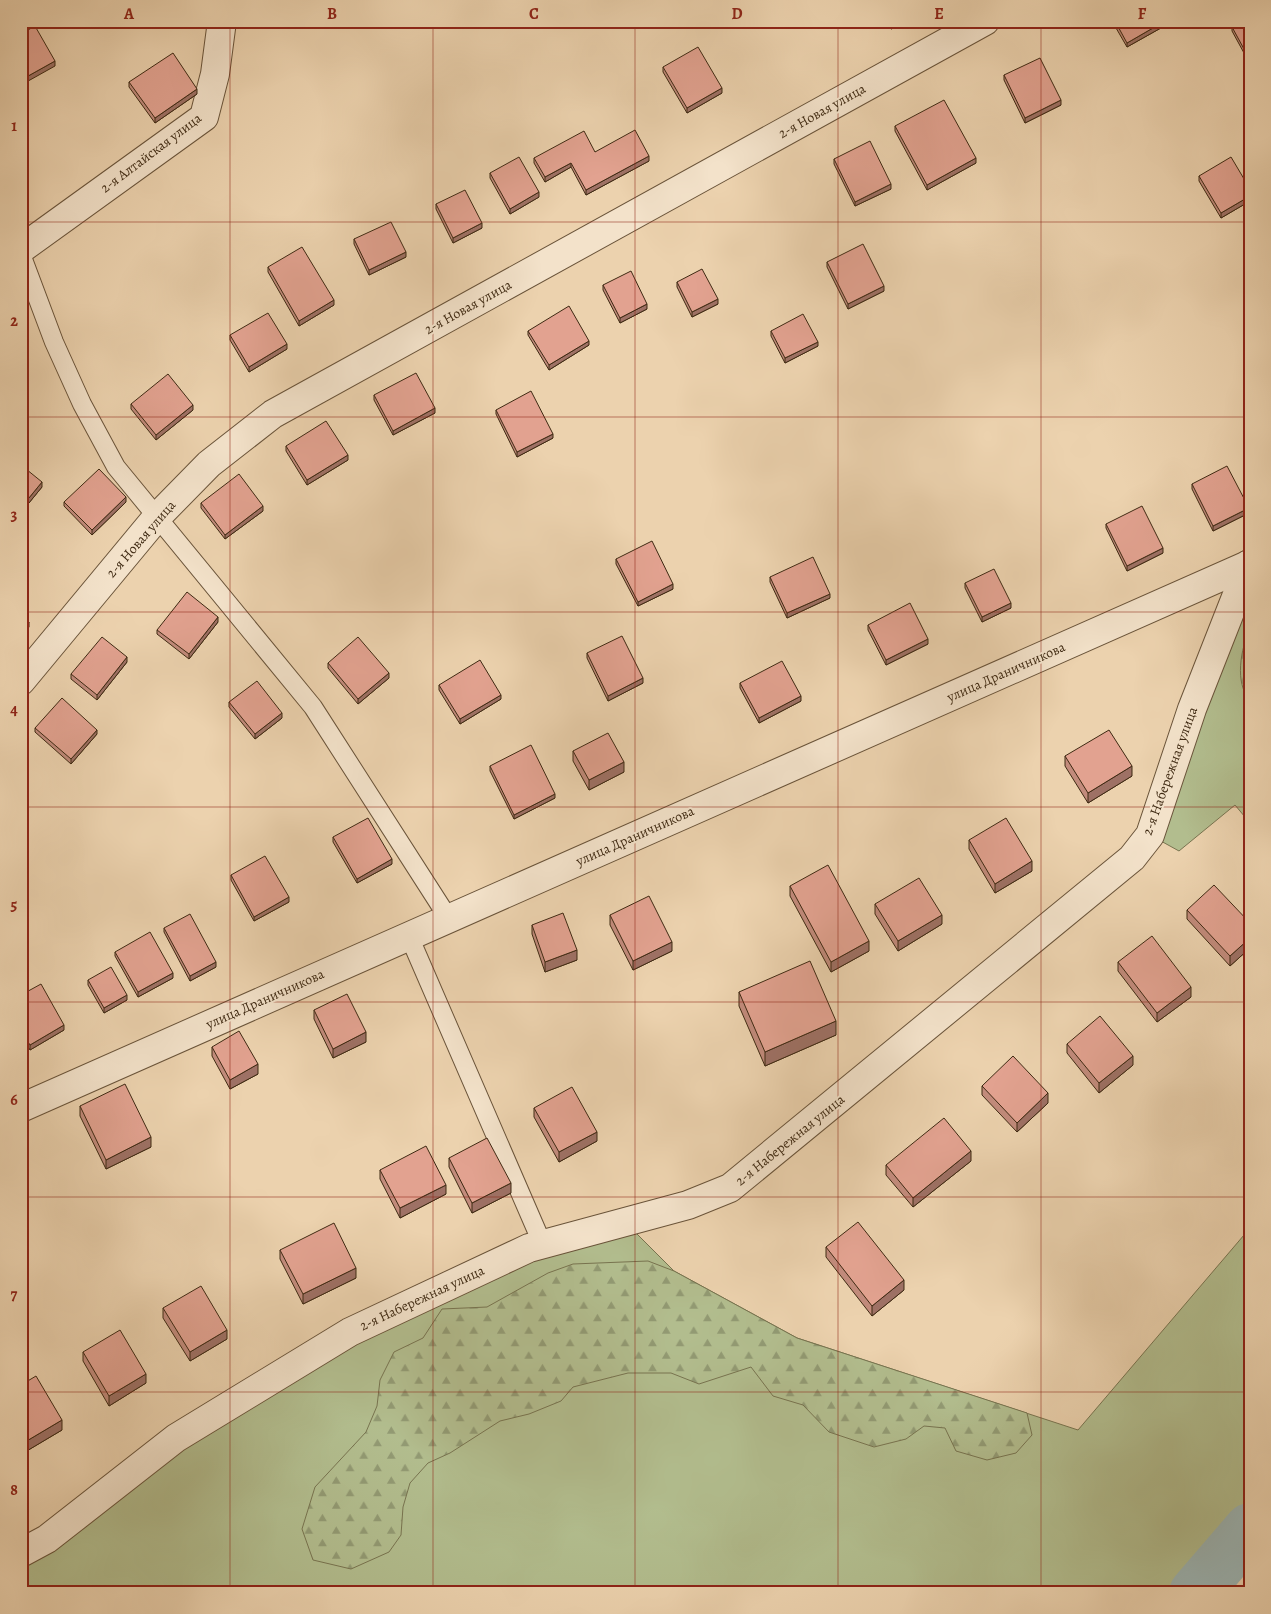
<svg xmlns="http://www.w3.org/2000/svg" width="1271" height="1614" font-family="Alegreya,serif">
<style>
.grass{fill:#b2bd8e;stroke:#787450}
.forest{fill:url(#forest-firs);stroke:#787450}
.lines{fill:none;stroke-linecap:round;stroke-linejoin:round}
.river{stroke:#9cb5b4;stroke-width:52}
.service-casing{stroke:#6a543a;stroke-width:20}
.minor-casing{stroke:#6a543a;stroke-width:30}
.service{stroke:#f3e2ca;stroke-width:18}
.minor{stroke:#f3e2ca;stroke-width:28}
.wall{fill:#c28b7c;stroke:#3f2a13}
.shaded-wall{fill:#9e7165;stroke:#3f2a13}
.building{fill:#e2a290;stroke:#3f2a13}
.grid{fill:none;stroke:#8f2418;stroke-width:1;stroke-opacity:0.55}
.labels{text-anchor:middle;dominant-baseline:central;stroke-width:4;stroke-linejoin:round;paint-order:stroke}
.street-label{font-size:14px;fill:#3f2a13;stroke:#f3e2ca}
.neatline{fill:none;stroke:#8f2418;stroke-width:2}
.grid-label{font-size:16px;text-anchor:middle;font-weight:bold;fill:#8f2418}
</style>
<defs>
<pattern id="forest-firs" width="22" height="20" patternUnits="userSpaceOnUse" patternTransform="scale(1.25)"><rect width="22" height="20" fill="#b2bd8e"/><path d="M5 1l3.5 6h-7zM16 11l3.5 6h-7z" fill="#929a73"/></pattern>
</defs>
<rect width="100%" height="100%" fill="#ecd2ae"/>
<filter id="stains"><feTurbulence type="fractalNoise" baseFrequency=".004" numOctaves="4"/><feColorMatrix values="0 0 0 0 .2 0 0 0 0 .09 0 0 0 0 .02 0 0 0 .5 -.17"/></filter>
<radialGradient id="worn" r=".72"><stop offset=".6" stop-color="#630" stop-opacity="0"/><stop offset="1" stop-color="#630" stop-opacity=".3"/></radialGradient>
<!-- grass -->
<g class="grass">
<polygon points="1250,564 1250,823 1235,805 1179,851 1150,835"/>
<polygon points="624,1221 674,1271 797,1338 1078,1430 1250,1228 1250,1529 1195,1593 21,1593 21,1559 350,1332"/>
</g>
<!-- forest -->
<g class="forest">
<path d="M1250,630v69c-16,-14 -9,-53 0,-69z"/>
<polygon points="648,1261 674,1271 797,1338 1027,1413 1032,1435 1016,1453 987,1460 956,1451 945,1428 924,1426 906,1439 874,1447 829,1432 803,1405 773,1396 751,1367 699,1384 671,1373 628,1373 573,1387 561,1401 529,1414 500,1421 450,1453 428,1463 410,1483 403,1507 401,1535 389,1552 351,1569 313,1560 302,1529 315,1487 366,1432 377,1406 380,1380 394,1352 423,1338 442,1309 487,1307 548,1273 573,1264"/>
</g>
<g class="lines">
<!-- river -->
<polyline class="river" points="1195,1593 1250,1529"/>
<!-- service casing -->
<g class="service-casing">
<g id="service">
<polyline points="21,254 54,342 82,404 116,467 313,707 449,919"/>
<polyline points="409,936 542,1243"/>
</g>
</g>
<!-- minor casing -->
<g class="minor-casing">
<g id="minor">
<polyline points="21,249 204,117 215,74 222,21"/>
<polyline points="21,681 157,517 209,464 273,414 985,21"/>
<polyline points="21,1108 1250,564"/>
<polyline points="21,1553 47,1539 176,1438 350,1332 529,1248 688,1205 730,1188 1132,858 1150,835 1192,709 1249,564"/>
</g>
</g>
<!-- service -->
<use href="#service" class="service"/>
<!-- minor -->
<use href="#minor" class="minor"/>
</g>
<!-- wall -->
<g class="wall">
<polygon points="887,21 907,21 891,29"/>
<polygon points="1112,21 1168,21 1168,24 1127,47"/>
<polygon points="1250,21 1250,64 1232,31 1232,27"/>
<polygon points="663,67 722,93 687,113 663,72"/>
<polygon points="1004,75 1061,105 1025,123 1004,80"/>
<polygon points="129,82 197,94 155,123 129,87"/>
<polygon points="895,126 976,163 927,190 895,131"/>
<polygon points="595,152 649,161 586,195 571,167 545,182 534,163 534,158"/>
<polygon points="834,159 891,189 855,206 834,164"/>
<polygon points="490,173 539,197 510,214 490,178"/>
<polygon points="1199,176 1250,189 1250,201 1221,218 1199,181"/>
<polygon points="436,204 482,228 453,243 436,209"/>
<polygon points="354,239 406,257 369,275 354,244"/>
<polygon points="827,262 884,291 848,309 827,267"/>
<polygon points="268,267 334,305 299,326 268,272"/>
<polygon points="677,282 718,304 692,317 677,287"/>
<polygon points="603,285 647,309 620,323 603,290"/>
<polygon points="528,331 589,345 549,370 528,335"/>
<polygon points="771,331 818,346 785,363 771,336"/>
<polygon points="230,335 287,349 249,372 230,340"/>
<polygon points="374,395 435,413 393,435 374,400"/>
<polygon points="131,404 193,410 156,440 131,409"/>
<polygon points="496,410 553,438 517,457 496,414"/>
<polygon points="286,446 348,460 307,485 286,451"/>
<polygon points="21,465 42,487 24,509 21,507"/>
<polygon points="1192,484 1249,513 1213,531 1192,489"/>
<polygon points="64,502 126,502 92,535 64,506"/>
<polygon points="201,503 263,511 225,539 201,508"/>
<polygon points="1106,524 1163,553 1127,571 1106,528"/>
<polygon points="616,559 673,589 638,606 616,564"/>
<polygon points="770,577 830,598 787,618 770,582"/>
<polygon points="965,583 1011,608 982,622 965,588"/>
<polygon points="218,622 189,659 157,634 157,630"/>
<polygon points="868,625 928,644 886,665 868,630"/>
<polygon points="587,653 643,683 608,701 587,658"/>
<polygon points="127,662 97,700 71,679 71,674"/>
<polygon points="328,663 389,678 358,704 328,668"/>
<polygon points="740,683 801,701 759,723 740,688"/>
<polygon points="439,685 501,699 460,724 439,690"/>
<polygon points="229,702 282,718 255,739 229,707"/>
<polygon points="35,728 97,734 71,764 35,732"/>
<polygon points="573,751 624,772 589,790 573,761"/>
<polygon points="1065,756 1132,776 1088,803 1065,766"/>
<polygon points="490,766 555,798 514,819 490,771"/>
<polygon points="333,837 392,864 357,883 333,842"/>
<polygon points="969,840 1032,871 995,893 969,849"/>
<polygon points="231,875 289,902 254,921 231,880"/>
<polygon points="790,886 869,951 831,972 790,896"/>
<polygon points="875,904 942,924 898,951 875,914"/>
<polygon points="1187,910 1250,923 1250,948 1230,966 1187,919"/>
<polygon points="610,915 672,951 633,970 610,925"/>
<polygon points="532,925 577,960 545,972 532,934"/>
<polygon points="164,928 216,967 190,981 164,932"/>
<polygon points="115,952 173,978 138,997 115,956"/>
<polygon points="1118,962 1191,997 1157,1022 1118,971"/>
<polygon points="88,980 127,1000 104,1013 88,985"/>
<polygon points="739,992 836,1035 765,1066 739,1006"/>
<polygon points="21,995 64,1030 30,1050 21,1035"/>
<polygon points="314,1010 366,1042 333,1058 314,1019"/>
<polygon points="1067,1044 1133,1065 1099,1093 1067,1053"/>
<polygon points="212,1047 258,1074 230,1089 212,1056"/>
<polygon points="982,1086 1048,1103 1017,1132 982,1095"/>
<polygon points="80,1106 151,1147 106,1169 80,1116"/>
<polygon points="534,1108 597,1141 559,1162 534,1117"/>
<polygon points="449,1158 511,1193 472,1213 449,1167"/>
<polygon points="971,1161 913,1207 886,1175 886,1165"/>
<polygon points="380,1170 446,1194 400,1218 380,1179"/>
<polygon points="826,1247 904,1290 872,1316 826,1257"/>
<polygon points="280,1250 356,1278 303,1304 280,1259"/>
<polygon points="163,1308 227,1339 190,1361 163,1318"/>
<polygon points="83,1352 146,1383 109,1406 83,1361"/>
<polygon points="21,1385 62,1430 25,1452 21,1445"/>
</g>
<!-- shaded-wall -->
<g class="shaded-wall">
<polygon points="898,21 907,21 891,29 891,25"/>
<polygon points="1165,21 1168,21 1168,24 1127,47 1127,43"/>
<polygon points="55,61 55,66 21,85 21,80"/>
<polygon points="722,88 722,93 687,113 687,108"/>
<polygon points="197,89 197,94 155,123 155,118"/>
<polygon points="1061,100 1061,105 1025,123 1025,118"/>
<polygon points="649,156 649,161 586,195 586,190"/>
<polygon points="976,158 976,163 927,190 927,185"/>
<polygon points="571,163 571,167 545,182 545,177"/>
<polygon points="891,184 891,189 855,206 855,202"/>
<polygon points="539,192 539,197 510,214 510,209"/>
<polygon points="1250,196 1250,201 1221,218 1221,213"/>
<polygon points="482,223 482,228 453,243 453,238"/>
<polygon points="406,252 406,257 369,275 369,270"/>
<polygon points="884,286 884,291 848,309 848,304"/>
<polygon points="718,299 718,304 692,317 692,312"/>
<polygon points="334,300 334,305 299,326 299,321"/>
<polygon points="647,304 647,309 620,323 620,318"/>
<polygon points="589,341 589,345 549,370 549,365"/>
<polygon points="818,342 818,346 785,363 785,358"/>
<polygon points="287,344 287,349 249,372 249,367"/>
<polygon points="193,405 193,410 156,440 156,435"/>
<polygon points="435,408 435,413 393,435 393,431"/>
<polygon points="553,434 553,438 517,457 517,452"/>
<polygon points="348,455 348,460 307,485 307,480"/>
<polygon points="42,482 42,487 24,509 24,504"/>
<polygon points="126,497 126,502 92,535 92,530"/>
<polygon points="263,506 263,511 225,539 225,535"/>
<polygon points="1249,508 1249,513 1213,531 1213,526"/>
<polygon points="1163,548 1163,553 1127,571 1127,566"/>
<polygon points="673,584 673,589 638,606 638,602"/>
<polygon points="830,594 830,598 787,618 787,613"/>
<polygon points="1011,603 1011,608 982,622 982,617"/>
<polygon points="218,617 218,622 189,659 189,654"/>
<polygon points="29,622 29,627 21,638 21,633"/>
<polygon points="928,639 928,644 886,665 886,660"/>
<polygon points="127,657 127,662 97,700 97,695"/>
<polygon points="389,673 389,678 358,704 358,699"/>
<polygon points="643,678 643,683 608,701 608,696"/>
<polygon points="501,695 501,699 460,724 460,719"/>
<polygon points="801,696 801,701 759,723 759,718"/>
<polygon points="282,713 282,718 255,739 255,734"/>
<polygon points="97,730 97,734 71,764 71,759"/>
<polygon points="624,762 624,772 589,790 589,780"/>
<polygon points="1132,766 1132,776 1088,803 1088,793"/>
<polygon points="555,794 555,798 514,819 514,815"/>
<polygon points="392,859 392,864 357,883 357,879"/>
<polygon points="1032,861 1032,871 995,893 995,884"/>
<polygon points="289,897 289,902 254,921 254,917"/>
<polygon points="942,915 942,924 898,951 898,941"/>
<polygon points="1250,938 1250,948 1230,966 1230,956"/>
<polygon points="869,941 869,951 831,972 831,962"/>
<polygon points="672,942 672,951 633,970 633,961"/>
<polygon points="577,950 577,960 545,972 545,962"/>
<polygon points="216,962 216,967 190,981 190,976"/>
<polygon points="173,973 173,978 138,997 138,992"/>
<polygon points="1191,987 1191,997 1157,1022 1157,1013"/>
<polygon points="127,995 127,1000 104,1013 104,1008"/>
<polygon points="836,1021 836,1035 765,1066 765,1052"/>
<polygon points="64,1025 64,1030 30,1050 30,1045"/>
<polygon points="366,1032 366,1042 333,1058 333,1049"/>
<polygon points="1133,1056 1133,1065 1099,1093 1099,1083"/>
<polygon points="258,1064 258,1074 230,1089 230,1080"/>
<polygon points="1048,1093 1048,1103 1017,1132 1017,1123"/>
<polygon points="597,1132 597,1141 559,1162 559,1152"/>
<polygon points="151,1137 151,1147 106,1169 106,1160"/>
<polygon points="971,1151 971,1161 913,1207 913,1198"/>
<polygon points="511,1183 511,1193 472,1213 472,1203"/>
<polygon points="446,1185 446,1194 400,1218 400,1208"/>
<polygon points="21,1199 22,1199 22,1208 21,1209"/>
<polygon points="356,1268 356,1278 303,1304 303,1294"/>
<polygon points="904,1280 904,1290 872,1316 872,1306"/>
<polygon points="227,1330 227,1339 190,1361 190,1352"/>
<polygon points="146,1374 146,1383 109,1406 109,1396"/>
<polygon points="62,1420 62,1430 25,1452 25,1442"/>
</g>
<!-- building -->
<g class="building">
<polygon points="889,21 898,21 891,25"/>
<polygon points="1115,21 1165,21 1127,43"/>
<polygon points="1243,21 1250,21 1250,60 1232,27"/>
<polygon points="35,26 55,61 21,80 21,34"/>
<polygon points="698,47 722,88 687,108 663,67"/>
<polygon points="173,53 197,89 155,118 129,82"/>
<polygon points="1040,58 1061,100 1025,118 1004,75"/>
<polygon points="944,100 976,158 927,185 895,126"/>
<polygon points="635,130 649,156 586,190 571,163 545,177 534,158 584,131 595,152"/>
<polygon points="870,141 891,184 855,202 834,159"/>
<polygon points="519,157 539,192 510,209 490,173"/>
<polygon points="1231,157 1250,189 1250,196 1221,213 1199,176"/>
<polygon points="465,190 482,223 453,238 436,204"/>
<polygon points="391,222 406,252 369,270 354,239"/>
<polygon points="863,244 884,286 848,304 827,262"/>
<polygon points="302,247 334,300 299,321 268,267"/>
<polygon points="702,269 718,299 692,312 677,282"/>
<polygon points="631,271 647,304 620,318 603,285"/>
<polygon points="569,306 589,341 549,365 528,331"/>
<polygon points="268,313 287,344 249,367 230,335"/>
<polygon points="803,314 818,342 785,358 771,331"/>
<polygon points="416,373 435,408 393,431 374,395"/>
<polygon points="168,374 193,405 156,435 131,404"/>
<polygon points="531,391 553,434 517,452 496,410"/>
<polygon points="326,421 348,455 307,480 286,446"/>
<polygon points="21,465 42,482 24,504 21,502"/>
<polygon points="1227,466 1249,508 1213,526 1192,484"/>
<polygon points="99,469 126,497 92,530 64,502"/>
<polygon points="239,474 263,506 225,535 201,503"/>
<polygon points="1142,506 1163,548 1127,566 1106,524"/>
<polygon points="652,541 673,584 638,602 616,559"/>
<polygon points="813,557 830,594 787,613 770,577"/>
<polygon points="994,569 1011,603 982,617 965,583"/>
<polygon points="187,592 218,617 189,654 157,630"/>
<polygon points="910,603 928,639 886,660 868,625"/>
<polygon points="21,616 29,622 21,633"/>
<polygon points="622,636 643,678 608,696 587,653"/>
<polygon points="102,637 127,657 97,695 71,674"/>
<polygon points="358,637 389,673 358,699 328,663"/>
<polygon points="480,660 501,695 460,719 439,685"/>
<polygon points="782,661 801,696 759,718 740,683"/>
<polygon points="257,681 282,713 255,734 229,702"/>
<polygon points="62,698 97,730 71,759 35,728"/>
<polygon points="1109,730 1132,766 1088,793 1065,756"/>
<polygon points="608,733 624,762 589,780 573,751"/>
<polygon points="531,745 555,794 514,815 490,766"/>
<polygon points="368,818 392,859 357,879 333,837"/>
<polygon points="1006,818 1032,861 995,884 969,840"/>
<polygon points="265,856 289,897 254,917 231,875"/>
<polygon points="828,865 869,941 831,962 790,886"/>
<polygon points="919,878 942,915 898,941 875,904"/>
<polygon points="1214,885 1250,923 1250,938 1230,956 1187,910"/>
<polygon points="649,896 672,942 633,961 610,915"/>
<polygon points="563,913 577,950 545,962 532,925"/>
<polygon points="190,914 216,962 190,976 164,928"/>
<polygon points="150,932 173,973 138,992 115,952"/>
<polygon points="1152,936 1191,987 1157,1013 1118,962"/>
<polygon points="810,961 836,1021 765,1052 739,992"/>
<polygon points="111,967 127,995 104,1008 88,980"/>
<polygon points="41,984 64,1025 30,1045 21,1031 21,995"/>
<polygon points="347,994 366,1032 333,1049 314,1010"/>
<polygon points="1100,1016 1133,1056 1099,1083 1067,1044"/>
<polygon points="239,1031 258,1064 230,1080 212,1047"/>
<polygon points="1013,1056 1048,1093 1017,1123 982,1086"/>
<polygon points="125,1084 151,1137 106,1160 80,1106"/>
<polygon points="572,1087 597,1132 559,1152 534,1108"/>
<polygon points="944,1118 971,1151 913,1198 886,1165"/>
<polygon points="487,1138 511,1183 472,1203 449,1158"/>
<polygon points="426,1146 446,1185 400,1208 380,1170"/>
<polygon points="858,1222 904,1280 872,1306 826,1247"/>
<polygon points="334,1223 356,1268 303,1294 280,1250"/>
<polygon points="201,1286 227,1330 190,1352 163,1308"/>
<polygon points="120,1330 146,1374 109,1396 83,1352"/>
<polygon points="36,1376 62,1420 25,1442 21,1435 21,1385"/>
</g>
<!-- grid -->
<path class="grid" d="M230,21v1572M433,21v1572M635,21v1572M838,21v1572M1041,21v1572M21,222h1229M21,417h1229M21,612h1229M21,807h1229M21,1002h1229M21,1197h1229M21,1392h1229"/>
<g class="labels">
<!-- street labels -->
<g class="street-label">
<text transform="translate(822 111) rotate(-29)">2-я Новая улица</text>
<text transform="translate(151 153) rotate(-37)">2-я Алтайская улица</text>
<text transform="translate(468 307) rotate(-29)">2-я Новая улица</text>
<text transform="translate(141 539) rotate(-49)">2-я Новая улица</text>
<text transform="translate(1006 672) rotate(-24)">улица Драничникова</text>
<text transform="translate(1170 771) rotate(-70)">2-я Набережная улица</text>
<text transform="translate(635 836) rotate(-24)">улица Драничникова</text>
<text transform="translate(265 999) rotate(-24)">улица Драничникова</text>
<text transform="translate(790 1140) rotate(-39)">2-я Набережная улица</text>
<text transform="translate(422 1298) rotate(-25)">2-я Набережная улица</text>
</g>
</g>
<!-- margin -->
<rect width="1271" height="1614" fill="none" stroke="#ecd2ae" stroke-width="55"/>
<rect x="28" y="28" width="1216" height="1558" class="neatline"/>
<g class="grid-label">
<text x="129" y="19">A</text>
<text x="332" y="19">B</text>
<text x="534" y="19">C</text>
<text x="737" y="19">D</text>
<text x="939" y="19">E</text>
<text x="1142" y="19">F</text>
<text x="14" y="131">1</text>
<text x="14" y="326">2</text>
<text x="14" y="520">3</text>
<text x="14" y="715">4</text>
<text x="14" y="910">5</text>
<text x="14" y="1105">6</text>
<text x="14" y="1300">7</text>
<text x="14" y="1495">8</text>
</g>
<rect width="100%" height="100%" filter="url(#stains)"/>
<rect width="100%" height="100%" fill="url(#worn)"/>
</svg>
